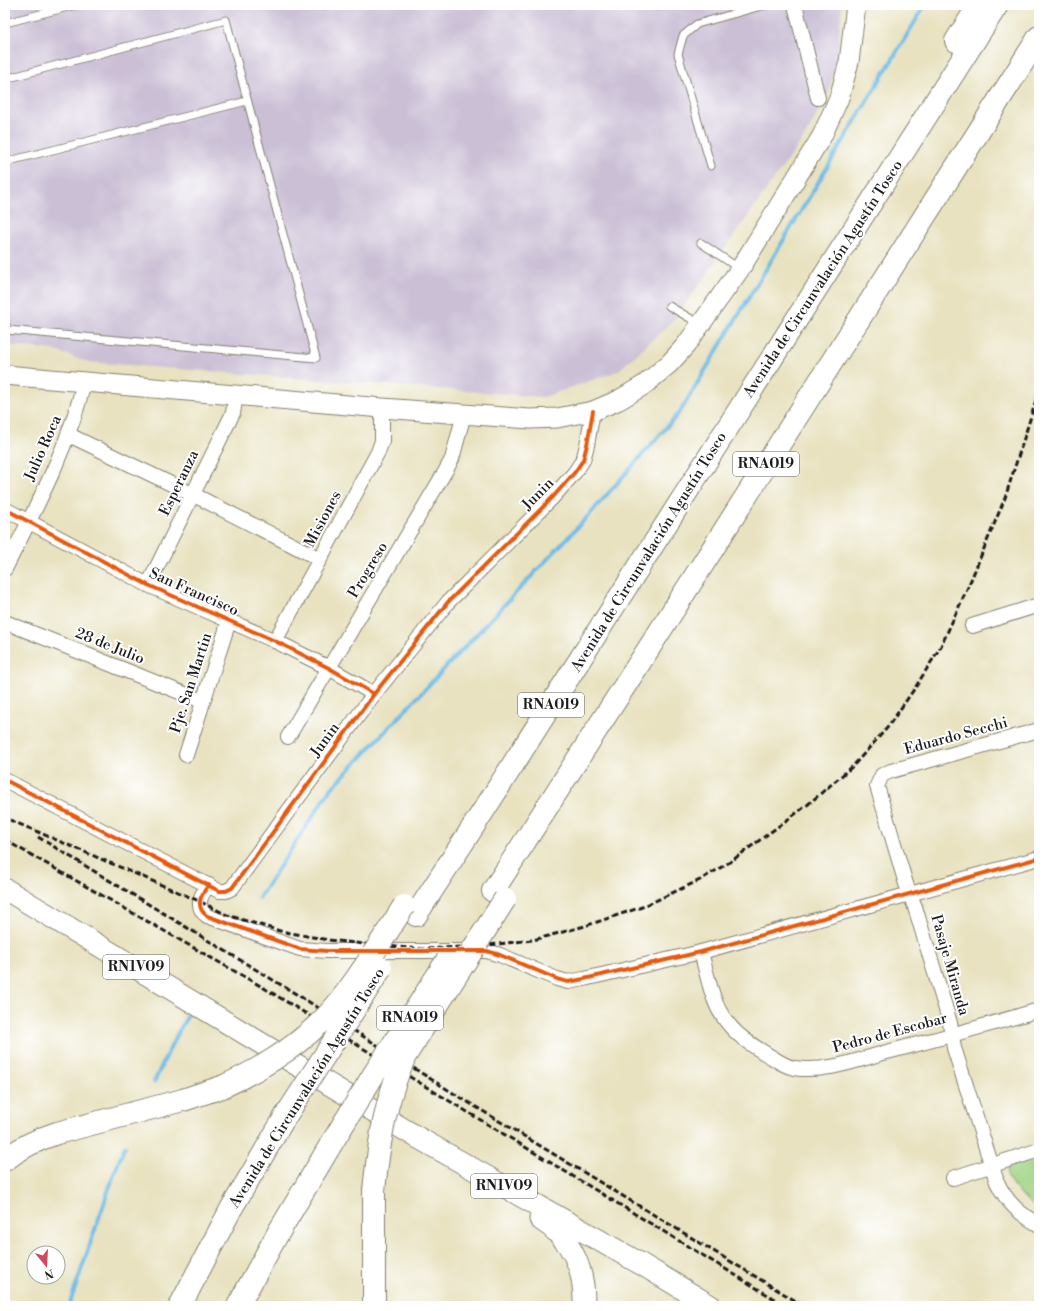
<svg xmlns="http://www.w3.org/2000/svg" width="1044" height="1311" font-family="'Libre Bodoni',serif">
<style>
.industrial{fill:#cbbfd5}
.green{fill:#a1d484;stroke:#5e7850}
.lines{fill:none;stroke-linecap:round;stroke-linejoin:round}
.stream{stroke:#6cbbe6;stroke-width:4}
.lane-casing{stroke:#827f6e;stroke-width:9}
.street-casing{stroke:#827f6e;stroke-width:16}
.secondary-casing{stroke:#827f6e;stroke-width:21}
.primary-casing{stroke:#827f6e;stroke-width:23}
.highway-casing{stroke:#827f6e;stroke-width:24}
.lane{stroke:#fff;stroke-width:7}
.street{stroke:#fff;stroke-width:14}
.secondary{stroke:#fff;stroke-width:19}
.primary{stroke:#fff;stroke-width:21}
.highway{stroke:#fff;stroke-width:22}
.rail{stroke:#1c1c1c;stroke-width:3;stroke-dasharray:6 3;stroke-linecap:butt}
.highway-bridge-casing{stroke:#827f6e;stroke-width:24;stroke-linecap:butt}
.highway-bridge{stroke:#fff;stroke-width:22}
.cycleway-casing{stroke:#fff;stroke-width:6}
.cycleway{stroke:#e8590c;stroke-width:4}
.labels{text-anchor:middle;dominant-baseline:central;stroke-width:4;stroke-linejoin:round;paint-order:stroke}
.shield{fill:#fff;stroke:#606060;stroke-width:1}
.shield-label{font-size:14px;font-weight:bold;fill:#1c1c1c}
.street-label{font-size:15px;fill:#1c1c1c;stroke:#fff}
</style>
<rect width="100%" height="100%" fill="#fff"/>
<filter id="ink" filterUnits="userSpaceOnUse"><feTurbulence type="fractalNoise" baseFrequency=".025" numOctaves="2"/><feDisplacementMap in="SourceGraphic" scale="8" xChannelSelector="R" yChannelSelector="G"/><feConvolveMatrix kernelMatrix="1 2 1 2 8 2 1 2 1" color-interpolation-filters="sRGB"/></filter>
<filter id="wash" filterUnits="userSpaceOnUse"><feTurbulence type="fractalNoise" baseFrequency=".012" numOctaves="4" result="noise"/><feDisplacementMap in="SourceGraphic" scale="16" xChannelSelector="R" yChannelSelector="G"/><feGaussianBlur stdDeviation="0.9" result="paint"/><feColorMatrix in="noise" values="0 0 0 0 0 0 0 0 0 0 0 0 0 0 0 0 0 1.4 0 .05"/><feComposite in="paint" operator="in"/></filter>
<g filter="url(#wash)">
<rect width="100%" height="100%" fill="#e8e2c0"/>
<!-- industrial -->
<polygon class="industrial" points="5,5 842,5 838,47 829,92 807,133 674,320 618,371 544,397 88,362 53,350 5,345"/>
<!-- green -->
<path class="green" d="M1039,1155v55c-9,-6 -27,-23 -31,-33 -2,-4 0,-9 1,-13z"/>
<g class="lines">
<!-- stream -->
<g class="stream">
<polyline points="259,898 330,790 590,514 680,412 925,5"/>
<polyline points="154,1082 174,1040 189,1013"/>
<polyline points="69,1306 115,1171 125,1146"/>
</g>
</g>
</g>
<g filter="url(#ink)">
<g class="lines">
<!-- lane casing -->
<g class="lane-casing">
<g id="lane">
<polyline points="5,23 76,5"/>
<polyline points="5,79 226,20 316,358 7,330 5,321"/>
<polyline points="5,162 247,101"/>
<polyline points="711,166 678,54 683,36 697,24 765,5"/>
<polyline points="701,243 740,269"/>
<polyline points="669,306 700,324"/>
</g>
</g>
<!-- street casing -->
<g class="street-casing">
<g id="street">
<polyline points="795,5 818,98"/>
<polyline points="69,435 192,494 320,559"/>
<polyline points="5,509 148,585 275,641 329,668 374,694"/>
<path d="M5,569c30,-60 64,-122 79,-187"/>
<polyline points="148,585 233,413 236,395"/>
<polyline points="5,622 202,701"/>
<polyline points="972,626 1039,605"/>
<polyline points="275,641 320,559 378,452 382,441 382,408"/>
<path d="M1039,730l-148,41 -9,4 -5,11 29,98 9,23 35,116 4,25 43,134c10,21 23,32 42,43"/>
<polyline points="288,737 446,470 452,459 464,414"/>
<polyline points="186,755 229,621"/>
<polyline points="5,780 219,891 226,891 232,888 374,694 448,602 553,497 575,472 583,460 587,445 593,411"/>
<path d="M209,885c-9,10 -14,22 -2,31l93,33 27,2h160l13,4 57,24 11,3 16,-3 117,-27 338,-94"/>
<path d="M701,952c5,18 11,49 21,63 12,20 31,31 51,43 6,4 13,8 21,10 31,5 64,-8 93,-16 51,-13 101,-27 152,-42"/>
<polyline points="953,1178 1039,1150"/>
</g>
</g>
<!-- secondary casing -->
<g class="secondary-casing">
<polyline id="secondary" points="5,375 382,408 530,419 557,418 593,411 619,400 644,385 670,363 686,345 740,269 822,136 839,98 849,62 856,5"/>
</g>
<!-- primary casing -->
<g class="primary-casing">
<g id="primary">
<polyline points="5,889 415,1136 641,1264 711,1306"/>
<path d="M540,1219c32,20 45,49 44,87"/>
</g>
</g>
<!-- highway casing -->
<g class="highway-casing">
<g id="highway">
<polyline points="956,41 979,5"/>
<polyline points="493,891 710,553 1039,37"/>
<polyline points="416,915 491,799 997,5"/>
<path d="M5,1160c16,-13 33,-21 52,-27l126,-33 39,-13"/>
<polyline points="180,1306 231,1209 285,1117"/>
<polyline points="238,1306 277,1235 330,1146"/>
<polyline points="374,1306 374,1191"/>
</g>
</g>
<!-- lane -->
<use href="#lane" class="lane"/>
<!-- street -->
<use href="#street" class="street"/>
<!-- secondary -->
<use href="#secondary" class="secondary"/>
<!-- primary -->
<use href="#primary" class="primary"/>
<!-- highway -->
<use href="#highway" class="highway"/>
<!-- rail -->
<g class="rail">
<polyline points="10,820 199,901 227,915 280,931 329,940 373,945 422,949 480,946 533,940 585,926 642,907 700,880 730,862 806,806 853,766 887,728 915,688 941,646 968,587 1005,498 1039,391"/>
<polyline points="38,837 301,997 453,1093 804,1306"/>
<polyline points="5,840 264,988 786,1306"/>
</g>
<!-- highway-bridge casing -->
<g class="highway-bridge-casing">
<g id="highway-bridge">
<path d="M222,1087c46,-21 90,-49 121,-90 22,-29 41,-60 61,-91"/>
<polyline points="285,1117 381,968"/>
<polyline points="330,1146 374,1074 448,959"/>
<path d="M374,1191c5,-49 11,-90 31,-135l100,-157"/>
</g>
</g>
<!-- highway-bridge -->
<use href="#highway-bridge" class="highway-bridge"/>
<!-- cycleway casing -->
<g class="cycleway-casing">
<g id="cycleway">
<polyline points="5,509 148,585 275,641 329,668 374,694"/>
<polyline points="5,780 219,891 226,891 232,888 374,694 448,602 553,497 575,472 583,460 587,445 593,411"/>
<path d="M209,885c-9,10 -14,22 -2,31l93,33 27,2h160l13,4 57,24 11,3 16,-3 117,-27 338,-94"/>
</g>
</g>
<!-- cycleway -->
<use href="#cycleway" class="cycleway"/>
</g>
</g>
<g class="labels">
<!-- shield labels -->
<g class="shield">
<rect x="733" y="452" width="66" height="24" rx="3"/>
<rect x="518" y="693" width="66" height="24" rx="3"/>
<rect x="103" y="955" width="66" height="24" rx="3"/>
<rect x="377" y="1006" width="66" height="24" rx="3"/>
<rect x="471" y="1174" width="66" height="24" rx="3"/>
</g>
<g class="shield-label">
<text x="766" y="464">RNA019</text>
<text x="551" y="705">RNA019</text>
<text x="136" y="967">RN1V09</text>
<text x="410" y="1018">RNA019</text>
<text x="504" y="1186">RN1V09</text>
</g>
<!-- street labels -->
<g class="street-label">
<text transform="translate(823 279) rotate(-57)">Avenida de Circunvalación Agustín Tosco</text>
<text transform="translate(43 448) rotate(-66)">Julio Roca</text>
<text transform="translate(179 483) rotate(-64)">Esperanza</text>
<text transform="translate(538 494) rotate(-46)">Junin</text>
<text transform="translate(323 519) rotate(-62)">Misiones</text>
<text transform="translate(649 552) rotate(-58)">Avenida de Circunvalación Agustín Tosco</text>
<text transform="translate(368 570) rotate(-59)">Progreso</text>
<text transform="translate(194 592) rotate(24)">San Francisco</text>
<text transform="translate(110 646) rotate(22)">28 de Julio</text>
<text transform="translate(191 683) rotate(-72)">Pje. San Martin</text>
<text transform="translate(956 736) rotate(-15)">Eduardo Secchi</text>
<text transform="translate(325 740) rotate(-54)">Junin</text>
<text transform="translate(950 965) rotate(74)">Pasaje Miranda</text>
<text transform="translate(890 1033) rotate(-15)">Pedro de Escobar</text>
<text transform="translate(307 1088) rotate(-58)">Avenida de Circunvalación Agustín Tosco</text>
</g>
</g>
<!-- margin -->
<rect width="1044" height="1311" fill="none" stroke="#fff" stroke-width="20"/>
<!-- north arrow -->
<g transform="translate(46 1265) rotate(162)"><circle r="19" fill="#ffffff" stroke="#a4a4a4"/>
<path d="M0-3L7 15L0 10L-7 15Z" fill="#d1495b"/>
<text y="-6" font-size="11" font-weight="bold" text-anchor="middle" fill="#1c1c1c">N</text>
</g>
</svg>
